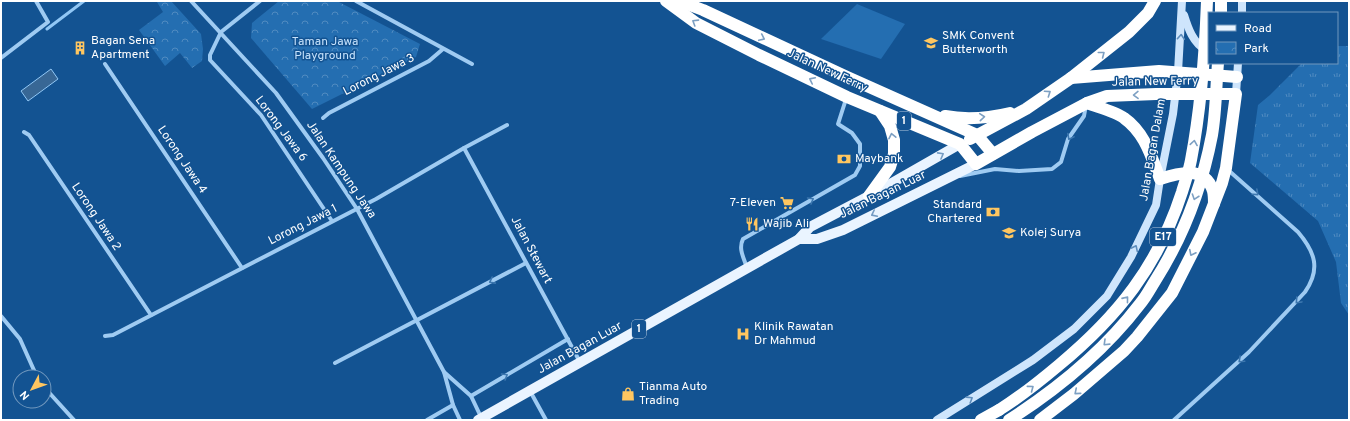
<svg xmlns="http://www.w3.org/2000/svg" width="1350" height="421" font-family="Overpass,sans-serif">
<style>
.grass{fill:url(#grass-tufts)}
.park{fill:url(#park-crowns)}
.pitch{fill:#246eb1}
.water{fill:#386795;stroke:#91c7f5}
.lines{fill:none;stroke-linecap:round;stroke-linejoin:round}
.stream{stroke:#91c7f5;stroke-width:3}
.street{stroke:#9fcbf2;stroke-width:4}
.secondary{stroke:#cee5fc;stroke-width:8}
.primary{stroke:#eaf4ff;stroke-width:10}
.highway{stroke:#fff;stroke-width:12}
.highway-bridge{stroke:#fff;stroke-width:12}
.oneway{stroke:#7da0c3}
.oneway2{stroke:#5e8dbc}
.oneway3{stroke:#3d77af}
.oneway4{stroke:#749bc3}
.labels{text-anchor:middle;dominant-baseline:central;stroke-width:3;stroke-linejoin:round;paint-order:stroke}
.shield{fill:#135392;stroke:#b8cbde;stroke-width:1}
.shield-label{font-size:11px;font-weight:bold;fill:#fff}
.poi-label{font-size:12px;fill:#fff;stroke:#135392;text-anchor:start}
.park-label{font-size:12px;fill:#c7e3fd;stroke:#135392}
.street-label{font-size:12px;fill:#fff;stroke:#135392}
</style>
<defs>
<pattern id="grass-tufts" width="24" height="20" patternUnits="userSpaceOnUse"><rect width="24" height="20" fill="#246eb1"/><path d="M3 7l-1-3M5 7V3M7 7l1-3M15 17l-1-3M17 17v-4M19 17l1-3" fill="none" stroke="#508bc1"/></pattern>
<pattern id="park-crowns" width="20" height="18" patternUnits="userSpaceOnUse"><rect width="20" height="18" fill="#246eb1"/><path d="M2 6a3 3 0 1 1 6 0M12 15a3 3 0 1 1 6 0" fill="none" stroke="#508bc1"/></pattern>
</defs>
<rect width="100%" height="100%" fill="#135392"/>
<!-- grass -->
<polygon class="grass" points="1337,46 1349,46 1349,315 1341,303 1336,262 1318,221 1250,163 1258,105 1270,95 1302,63 1337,63"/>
<!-- park -->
<g class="park">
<polygon points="158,1 171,1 201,34 203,49 202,61 192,68 180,53 165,66 139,30 163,12 157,2"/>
<polygon points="279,1 337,1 420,44 416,57 312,109 251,38 252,23"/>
</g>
<!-- pitch -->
<polygon class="pitch" points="857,4 905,24 881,59 821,39"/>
<!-- water -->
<polygon class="water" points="51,69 58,79 28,101 21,91"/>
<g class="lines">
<!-- stream -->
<polyline class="stream" points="47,29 84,1"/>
<!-- street -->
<g class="street">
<polyline points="191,1 276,93 323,158 357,209 444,372 453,405 460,420"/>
<polyline points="260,1 221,32 210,55 210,60 261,115 332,221"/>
<polyline points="356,1 472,64"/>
<polyline points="1,58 48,22 36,1"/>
<polyline points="105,64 242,268"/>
<polyline points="323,118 329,113 429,61 443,49"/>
<polyline points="24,132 29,135 151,315"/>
<polyline points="464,148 580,362"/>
<polyline points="960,176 995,169 1019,171 1052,169 1061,162 1068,139 1084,116 1086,105"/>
<path d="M747,268c-3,-10 -9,-19 -4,-29l112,-64 5,-9v-22l-8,-11 -14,-9 8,-25"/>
<polyline points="1,316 20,339 37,377"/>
<polyline points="105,336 113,335 376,199 464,148 507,125"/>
<polyline points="335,363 526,263"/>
<polyline points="444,372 471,396 481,417"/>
<polyline points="44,387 74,420"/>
<polyline points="530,391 546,420"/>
<polyline points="471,396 568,339"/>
<polyline points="427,420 453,405"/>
<path d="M1174,420l75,-68 56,-60c16,-23 10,-40 -7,-60l-71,-63"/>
</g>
<!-- secondary -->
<g class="secondary">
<polyline points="1242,13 1242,1"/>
<path d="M1184,15c4,13 9,28 22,35"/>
<polyline points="1236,94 1238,63"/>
<polyline points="937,420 1033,360 1074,329 1107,296 1131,257 1156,205 1160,179 1173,114 1178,72 1182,1"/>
</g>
<!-- primary -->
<g class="primary">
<polyline points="799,239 817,239 843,230 976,164"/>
<polyline points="478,420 799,239 810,227 869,196 960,144"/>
</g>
<!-- highway -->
<g class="highway">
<polyline points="666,1 696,23 759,55 847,97 960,144 976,164 1032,132 1087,103 1107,96 1156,94 1236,94 1226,168 1222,183 1203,232 1172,293 1137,337 1124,351 1074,394 1040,420"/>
<polyline points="679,1 703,10 847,77 977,135 993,154"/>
<polyline points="1221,13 1221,1"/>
<polyline points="1071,78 1159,71 1237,77"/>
<path d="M1087,103c10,4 29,9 37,15 21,15 27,38 36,61 18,-6 45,-14 53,12 1,4 1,9 1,13"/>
<path d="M945,116c21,4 44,2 65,-3"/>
<polyline points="970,139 1026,109 1071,78 1129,32 1148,13 1155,1"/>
<polyline points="869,196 890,167 894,154 894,140 890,126 880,111"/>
<polyline points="981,420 999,410"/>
</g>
<!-- highway-bridge -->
<g class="highway-bridge">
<path d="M999,410c21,-13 41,-29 60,-45 59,-49 99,-99 123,-173 3,-10 7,-21 9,-32 10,-52 14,-106 16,-159"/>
<path d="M1009,420c50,-32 95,-69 131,-116 6,-7 10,-15 15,-23 28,-44 47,-94 57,-146 4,-23 4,-48 6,-72"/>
</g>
</g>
<!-- one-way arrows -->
<defs><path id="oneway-chevron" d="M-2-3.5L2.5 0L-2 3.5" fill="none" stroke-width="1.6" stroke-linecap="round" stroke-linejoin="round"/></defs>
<g class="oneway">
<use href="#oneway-chevron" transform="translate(695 22) rotate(-148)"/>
<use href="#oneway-chevron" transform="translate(762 38) rotate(25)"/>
<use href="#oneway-chevron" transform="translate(1102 54) rotate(-38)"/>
<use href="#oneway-chevron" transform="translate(812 80) rotate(-154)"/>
<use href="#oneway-chevron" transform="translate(1048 93) rotate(-34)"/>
<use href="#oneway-chevron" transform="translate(1136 95) rotate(179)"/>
<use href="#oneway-chevron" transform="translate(982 117) rotate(-5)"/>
<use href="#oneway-chevron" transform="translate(892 136) rotate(-102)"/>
<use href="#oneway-chevron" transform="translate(1194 143) rotate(-81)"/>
<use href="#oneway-chevron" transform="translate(1195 197) rotate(109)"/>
<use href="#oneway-chevron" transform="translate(1192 253) rotate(117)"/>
<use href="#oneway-chevron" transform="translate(1126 299) rotate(-51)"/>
<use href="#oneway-chevron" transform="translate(1106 343) rotate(136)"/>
<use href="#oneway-chevron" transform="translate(1031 388) rotate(-37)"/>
<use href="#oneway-chevron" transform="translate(1077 392) rotate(140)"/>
</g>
<g class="oneway2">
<use href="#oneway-chevron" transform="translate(1181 37) rotate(-86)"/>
<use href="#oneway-chevron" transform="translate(1135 248) rotate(-64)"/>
<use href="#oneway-chevron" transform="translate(970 399) rotate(-32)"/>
</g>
<g class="oneway3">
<use href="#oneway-chevron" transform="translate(1070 137) rotate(118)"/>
<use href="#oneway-chevron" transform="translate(1256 193) rotate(42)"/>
<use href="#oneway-chevron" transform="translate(811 200) rotate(-30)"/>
<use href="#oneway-chevron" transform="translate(492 281) rotate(152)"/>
<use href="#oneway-chevron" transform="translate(1298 301) rotate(133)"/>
<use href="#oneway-chevron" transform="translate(1241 360) rotate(137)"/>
<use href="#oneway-chevron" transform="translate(505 376) rotate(-31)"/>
</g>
<g class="oneway4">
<use href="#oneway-chevron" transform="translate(941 155) rotate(-29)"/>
<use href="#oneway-chevron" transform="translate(874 214) rotate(153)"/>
</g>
<!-- icons -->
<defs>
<g id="school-bare" transform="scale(1.08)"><path d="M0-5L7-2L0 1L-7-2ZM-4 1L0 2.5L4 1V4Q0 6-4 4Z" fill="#ffc660" stroke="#135392" stroke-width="2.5" paint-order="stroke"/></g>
<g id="building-bare" transform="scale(1.08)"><path d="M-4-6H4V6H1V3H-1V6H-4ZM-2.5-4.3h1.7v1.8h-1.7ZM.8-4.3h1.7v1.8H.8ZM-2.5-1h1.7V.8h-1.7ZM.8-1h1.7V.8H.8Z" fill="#ffc660" stroke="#135392" stroke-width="2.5" paint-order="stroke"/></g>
<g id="bank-bare" transform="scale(1.08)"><path d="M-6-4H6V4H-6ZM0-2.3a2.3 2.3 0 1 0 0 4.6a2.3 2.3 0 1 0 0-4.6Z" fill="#ffc660" stroke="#135392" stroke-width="2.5" paint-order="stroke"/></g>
<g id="supermarket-bare" transform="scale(1.08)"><path d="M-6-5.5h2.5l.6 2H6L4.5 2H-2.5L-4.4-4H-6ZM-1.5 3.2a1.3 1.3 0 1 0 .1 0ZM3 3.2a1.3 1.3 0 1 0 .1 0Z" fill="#ffc660" stroke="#135392" stroke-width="2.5" paint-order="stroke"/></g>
<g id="restaurant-bare" transform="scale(1.08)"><path d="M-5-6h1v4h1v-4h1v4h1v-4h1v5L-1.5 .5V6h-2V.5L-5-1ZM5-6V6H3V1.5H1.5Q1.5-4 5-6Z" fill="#ffc660" stroke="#135392" stroke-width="2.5" paint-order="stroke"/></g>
<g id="university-bare" transform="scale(1.08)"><path d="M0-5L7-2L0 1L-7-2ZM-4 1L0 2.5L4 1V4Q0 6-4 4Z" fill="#ffc660" stroke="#135392" stroke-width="2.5" paint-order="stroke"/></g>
<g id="hospital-bare" transform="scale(1.08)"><path d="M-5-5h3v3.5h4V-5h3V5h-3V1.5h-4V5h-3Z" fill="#ffc660" stroke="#135392" stroke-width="2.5" paint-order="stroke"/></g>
<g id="shop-bare" transform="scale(1.08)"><path d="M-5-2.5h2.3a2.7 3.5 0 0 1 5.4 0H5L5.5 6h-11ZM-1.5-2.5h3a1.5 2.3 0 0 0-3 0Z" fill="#ffc660" stroke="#135392" stroke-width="2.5" paint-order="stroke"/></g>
</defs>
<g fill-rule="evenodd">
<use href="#school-bare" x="931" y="43"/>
<use href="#building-bare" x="80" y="48"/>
<use href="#bank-bare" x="844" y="159"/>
<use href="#supermarket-bare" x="787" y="203"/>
<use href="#bank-bare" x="993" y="212"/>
<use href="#restaurant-bare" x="752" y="224"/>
<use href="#university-bare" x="1009" y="233"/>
<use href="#hospital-bare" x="743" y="334"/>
<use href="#shop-bare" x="628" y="394"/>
</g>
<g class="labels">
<!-- shield labels -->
<g class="shield">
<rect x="897" y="112" width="14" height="18" rx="3"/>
<rect x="1150" y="228" width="26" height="18" rx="3"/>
<rect x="632" y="320" width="14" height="18" rx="3"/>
</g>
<g class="shield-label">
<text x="904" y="121">1</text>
<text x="1163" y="237">E17</text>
<text x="639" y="329">1</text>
</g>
<!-- poi labels -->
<g class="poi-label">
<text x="942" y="36">SMK Convent<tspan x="942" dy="14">Butterworth</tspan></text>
<text x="91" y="41">Bagan Sena<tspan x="91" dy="14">Apartment</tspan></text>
<text x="855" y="159">Maybank</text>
<text x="776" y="203" text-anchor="end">7-Eleven</text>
<text x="982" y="205" text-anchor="end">Standard<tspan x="982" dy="14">Chartered</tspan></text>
<text x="763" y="224">Wajib Ali</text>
<text x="1020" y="233">Kolej Surya</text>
<text x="754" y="327">Klinik Rawatan<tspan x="754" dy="14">Dr Mahmud</tspan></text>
<text x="639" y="387">Tianma Auto<tspan x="639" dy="14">Trading</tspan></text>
</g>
<!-- park labels -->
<g class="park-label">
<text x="325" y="42">Taman Jawa<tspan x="325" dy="14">Playground</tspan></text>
</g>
<!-- street labels -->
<g class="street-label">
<text transform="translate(827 71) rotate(25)">Jalan New Ferry</text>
<text transform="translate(379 75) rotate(-27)">Lorong Jawa 3</text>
<text transform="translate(1155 82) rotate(-1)">Jalan New Ferry</text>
<text transform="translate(281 129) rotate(53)">Lorong Jawa 6</text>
<text transform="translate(1153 150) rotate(-80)">Jalan Bagan Dalam</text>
<text transform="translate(182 160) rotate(56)">Lorong Jawa 4</text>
<text transform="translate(341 170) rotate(56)">Jalan Kampung Jawa</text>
<text transform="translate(883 195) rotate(-26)">Jalan Bagan Luar</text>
<text transform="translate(96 217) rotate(56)">Lorong Jawa 2</text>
<text transform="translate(303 225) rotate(-27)">Lorong Jawa 1</text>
<text transform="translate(531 250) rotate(62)">Jalan Stewart</text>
<text transform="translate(580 348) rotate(-29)">Jalan Bagan Luar</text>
</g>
</g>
<!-- border -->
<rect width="1350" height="421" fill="none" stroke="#ffffff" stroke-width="4"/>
<!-- legend -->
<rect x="1208" y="12" width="130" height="52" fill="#135392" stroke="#7198be"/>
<rect x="1216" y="25" width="20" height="6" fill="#eaf4ff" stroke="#7198be"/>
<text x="1244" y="32" font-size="12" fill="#ffffff">Road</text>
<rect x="1216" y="42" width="20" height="12" fill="url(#park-crowns)" stroke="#7198be"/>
<text x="1244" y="52" font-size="12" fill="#ffffff">Park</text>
<!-- north arrow -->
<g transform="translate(32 389) rotate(229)"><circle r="19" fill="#135392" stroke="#7198be"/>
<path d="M0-3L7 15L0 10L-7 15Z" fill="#ffc660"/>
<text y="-6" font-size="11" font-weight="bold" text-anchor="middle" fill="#ffffff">N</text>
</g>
</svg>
